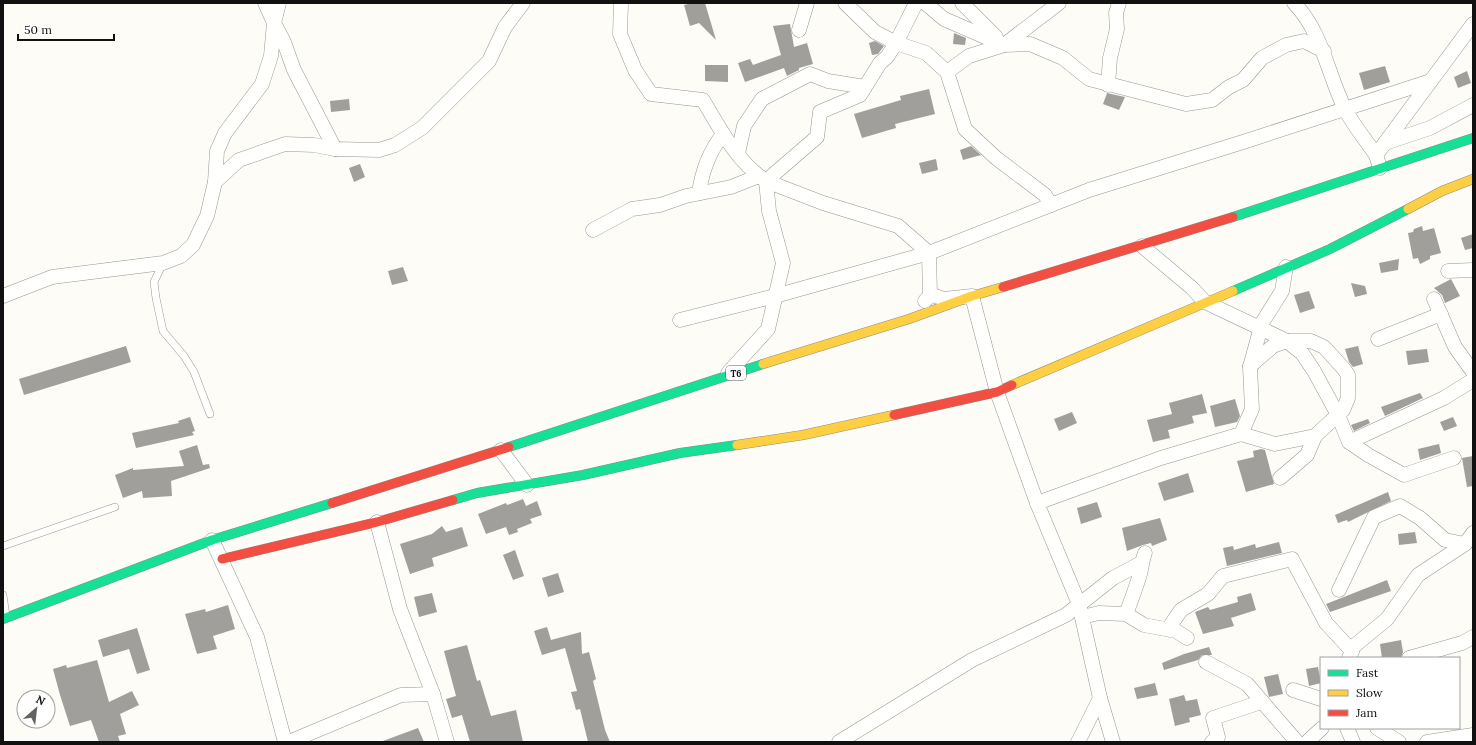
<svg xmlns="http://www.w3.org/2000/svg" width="1476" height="745" font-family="Lora,serif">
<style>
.building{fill:#a19f9c}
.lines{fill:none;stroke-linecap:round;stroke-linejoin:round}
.lane-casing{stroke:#979795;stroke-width:8}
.street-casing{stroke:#979795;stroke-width:15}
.fast-casing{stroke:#8e8d8b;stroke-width:10}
.slow-casing{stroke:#8e8d8b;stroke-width:10}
.jam-casing{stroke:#8e8d8b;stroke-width:10}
.lane{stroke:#fffffe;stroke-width:7}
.street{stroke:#fffffe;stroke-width:14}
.fast{stroke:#16e098;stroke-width:9}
.slow{stroke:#ffcf43;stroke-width:9}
.jam{stroke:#f24e42;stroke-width:9}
.labels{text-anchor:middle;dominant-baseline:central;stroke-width:4;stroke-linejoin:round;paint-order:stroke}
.shield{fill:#fff;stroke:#585858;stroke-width:1}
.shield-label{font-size:9px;font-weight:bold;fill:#111}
</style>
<rect width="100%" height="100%" fill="#fdfcf7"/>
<!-- building -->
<g class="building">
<polygon points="692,3 705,3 716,40 699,23 690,26 684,5"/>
<polygon points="790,24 794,47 807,43 813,64 799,68 799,70 787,76 784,68 745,82 738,63 750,59 753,65 781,55 773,26"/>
<polygon points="954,33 966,38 965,45 953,44"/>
<polygon points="875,41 884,46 878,54 872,55 869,43"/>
<polygon points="705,65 728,65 728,82 705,81"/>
<polygon points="1385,66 1390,82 1364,90 1359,73"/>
<polygon points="1467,71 1471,83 1458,88 1454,77"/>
<polygon points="929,89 935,114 895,124 896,128 862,138 854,114 901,100 900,96"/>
<polygon points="1107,93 1125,97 1119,110 1103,104"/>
<polygon points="349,99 350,110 331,112 330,101"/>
<polygon points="971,146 981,155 963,160 960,150"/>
<polygon points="936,159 938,170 922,174 919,163"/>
<polygon points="360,164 365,177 354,182 349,168"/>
<polygon points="1422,226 1423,231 1434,228 1441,253 1430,256 1430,259 1420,264 1418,258 1413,259 1408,233 1413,232 1414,229"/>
<polygon points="1473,234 1473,248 1465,250 1461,238"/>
<polygon points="1399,259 1398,270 1381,273 1379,263"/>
<polygon points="403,267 408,281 392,285 388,271"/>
<polygon points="1451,279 1460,296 1445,303 1442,295 1434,288"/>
<polygon points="1351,283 1365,286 1367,294 1355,297"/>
<polygon points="1309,291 1315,308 1300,313 1294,295"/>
<polygon points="126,346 131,362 24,395 19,379"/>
<polygon points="1358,346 1363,364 1353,367 1349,362 1345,349"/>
<polygon points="1427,349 1429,362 1408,365 1406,351"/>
<polygon points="1420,393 1423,398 1385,416 1381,407"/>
<polygon points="1202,394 1207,413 1192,416 1194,423 1168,430 1170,438 1153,442 1147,420 1172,414 1169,403"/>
<polygon points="1235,399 1240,416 1237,422 1215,427 1210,406"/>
<polygon points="1072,412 1077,423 1059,431 1054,419"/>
<polygon points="190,417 195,431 192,432 194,435 136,448 132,433 179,423 178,421"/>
<polygon points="1453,417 1457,426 1444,431 1440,422"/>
<polygon points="1368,419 1370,423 1354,431 1351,425"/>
<polygon points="1439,444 1441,453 1420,460 1418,449"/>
<polygon points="197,445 203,465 209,464 210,468 171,481 172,496 143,498 142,491 123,498 115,475 133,468 133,470 184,466 179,451"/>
<polygon points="1261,449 1265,450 1274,484 1246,492 1237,461 1254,457 1253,451"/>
<polygon points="1473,456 1473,486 1467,487 1462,458"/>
<polygon points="1188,473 1194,492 1164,501 1158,483"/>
<polygon points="1388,492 1391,501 1348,522 1347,520 1338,523 1335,515"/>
<polygon points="523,499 526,506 537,501 542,515 530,519 532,523 517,529 518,532 509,535 506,527 486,534 478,514 506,503 507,505"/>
<polygon points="1097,502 1102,517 1081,524 1077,508"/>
<polygon points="1160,518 1167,540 1152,546 1151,543 1143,545 1127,551 1122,528"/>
<polygon points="442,526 446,532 462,527 468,546 432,558 434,566 410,574 400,544 432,534"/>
<polygon points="1415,532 1417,543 1399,545 1398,534"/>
<polygon points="1279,542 1282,553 1227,566 1223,548 1233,546 1234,550 1255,544 1256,548"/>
<polygon points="515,550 524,576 513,580 503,555"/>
<polygon points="558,573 564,592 548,597 542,578"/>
<polygon points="1387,580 1391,591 1330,612 1326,604"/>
<polygon points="432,593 437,612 419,617 414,597"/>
<polygon points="1251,593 1256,610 1231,618 1234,626 1203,634 1195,612 1208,607 1210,610 1238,602 1237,597"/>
<polygon points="228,605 235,629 213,636 217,649 197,654 185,614 205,609 206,612"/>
<polygon points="547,627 551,640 581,632 582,654 589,652 596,679 593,681 605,730 610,742 588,742 580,709 576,710 571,692 577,691 565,648 542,655 534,631"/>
<polygon points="137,628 150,670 137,674 129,649 103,657 98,640"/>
<polygon points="1401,640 1403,652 1401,658 1382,658 1380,644"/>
<polygon points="467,645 477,681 480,680 491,716 516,710 523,742 470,742 462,715 452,718 446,699 456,696 444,651"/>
<polygon points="1209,647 1212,655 1202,655 1198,660 1164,670 1162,663 1184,654"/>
<polygon points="97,660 109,702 132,691 139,705 120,714 126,734 118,736 120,742 99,742 91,720 70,726 60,695 53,669 66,665 67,668"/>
<polygon points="1318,667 1321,683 1309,686 1306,669"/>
<polygon points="1278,674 1283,694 1269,697 1264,677"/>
<polygon points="1155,683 1158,695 1137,699 1134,688"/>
<polygon points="1184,695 1186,701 1197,699 1201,715 1189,718 1190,722 1175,726 1169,699"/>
<polygon points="418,728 424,742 384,742 383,741"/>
</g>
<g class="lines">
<!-- lane casing -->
<g class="lane-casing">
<g id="lane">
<polyline points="163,263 154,282 156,298 163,331 184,356 194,372 210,414"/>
<polyline points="3,546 115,507"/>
<polyline points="3,595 6,616"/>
</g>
</g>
<!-- street casing -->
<g class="street-casing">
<g id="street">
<polyline points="279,3 274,23 284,42 294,70 335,149"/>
<path d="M621,3l-1,31 15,36 16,24 52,6c17,29 34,62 63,81l57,22 75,23 31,27 1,42 -5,6"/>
<polyline points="845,3 875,32 896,43 926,53 947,72 965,129 996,158 1045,195 1051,205"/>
<polyline points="925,3 944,19 1004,45 1030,44 1063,58 1089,79 1186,104 1212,100 1229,87 1243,80 1262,58 1286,45 1304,41 1324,51"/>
<polyline points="962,3 996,37"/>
<path d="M1294,3c29,30 33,70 51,106 8,16 21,31 31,46"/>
<polyline points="799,30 807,3"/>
<polyline points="947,72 969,56 1004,45 1059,3"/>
<polyline points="1108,85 1110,58 1117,29 1116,13 1119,3"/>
<polyline points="1385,143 1430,128 1473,105"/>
<polyline points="738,153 744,126 762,99 810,74 828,81 865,87"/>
<polyline points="1380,168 1376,155 1473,24"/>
<polyline points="766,181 817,137 820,112 860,95 880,63 887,57 896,43 916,3"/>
<polyline points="215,182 239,160 285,144 314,145 335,149 379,150 395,145 422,128 489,61 505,27 523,3"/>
<path d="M699,193c3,-22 10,-41 24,-59"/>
<polyline points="593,230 632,209 660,205 686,196 731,187 759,176"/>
<polyline points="1142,246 1192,288 1205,302 1287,341 1294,347 1302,353 1314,371 1338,415 1349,442 1368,455 1404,475 1454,458"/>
<polyline points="1448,271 1473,270"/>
<polyline points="930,294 944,299 972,296 997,392 1037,503 1079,604 1100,698 1113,742"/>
<polyline points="3,296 52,277 163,263 181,256 193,245 207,216 215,182 217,151 225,133 262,84 271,56 274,23 265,3"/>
<polyline points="1434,299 1455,347 1473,372"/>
<polyline points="680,320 775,296 929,253 1089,190 1243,142 1431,81"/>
<polyline points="1378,339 1441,314"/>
<polyline points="728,373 768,329 783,263 769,211 766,181"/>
<polyline points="1241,434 1275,444 1315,436 1343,410 1348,398 1348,375 1344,369 1324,347 1311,341 1287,341 1273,346 1250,366"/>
<polyline points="1349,442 1444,398 1473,380"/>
<polyline points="501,450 527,485"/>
<polyline points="1280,478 1307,455 1315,436"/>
<polyline points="1037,503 1161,458 1241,434 1252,409 1250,367 1262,323 1282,291 1286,267"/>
<polyline points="377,522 400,609 433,694"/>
<polyline points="212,540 257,637 285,742"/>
<polyline points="1339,590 1374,517 1400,506 1420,518 1445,540 1465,544"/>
<path d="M1126,614c5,-13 10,-26 14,-40 2,-7 2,-14 5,-21"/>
<polyline points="1082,617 1099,613 1126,614 1144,625 1176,631 1187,638"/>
<polyline points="1168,629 1181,610 1208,594 1223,576 1292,559 1326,623 1352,651"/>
<polyline points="1349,658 1354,646 1387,619 1418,575 1465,544 1473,533"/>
<polyline points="1409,658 1462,643 1473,637"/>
<polyline points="1206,662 1247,684 1297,742"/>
<polyline points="1293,690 1321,699"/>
<polyline points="1347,728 1353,742"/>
<polyline points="1377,728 1399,742"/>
<polyline points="289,742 401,695 433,694 447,742"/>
<polyline points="839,742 972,660 1066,615 1113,578 1141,563"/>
<polyline points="1078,742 1100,698"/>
<polyline points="1212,742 1218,737 1213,718 1261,702"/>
<polyline points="1307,742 1322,728"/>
<polyline points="1427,742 1473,735"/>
</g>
</g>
<!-- fast casing -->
<g class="fast-casing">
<g id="fast">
<polyline points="1233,217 1473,138"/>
<polyline points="1233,291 1330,249 1408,209"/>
<polyline points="509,447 763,364"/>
<polyline points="453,500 477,493 583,475 680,453 737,445"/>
<polyline points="3,619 212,540 332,503"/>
</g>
</g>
<!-- slow casing -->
<g class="slow-casing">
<g id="slow">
<polyline points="1408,209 1442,191 1473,179"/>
<polyline points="763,364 909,319 972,296 1003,287"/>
<polyline points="1012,385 1233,291"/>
<polyline points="737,445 803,435 894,415"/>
</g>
</g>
<!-- jam casing -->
<g class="jam-casing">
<g id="jam">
<polyline points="1003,287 1233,217"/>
<polyline points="894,415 997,392 1012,385"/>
<polyline points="332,503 509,447"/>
<polyline points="222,559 377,522 453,500"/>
</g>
</g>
<!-- lane -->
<use href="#lane" class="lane"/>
<!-- street -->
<use href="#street" class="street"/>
<!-- fast -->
<use href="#fast" class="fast"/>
<!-- slow -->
<use href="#slow" class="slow"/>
<!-- jam -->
<use href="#jam" class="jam"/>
</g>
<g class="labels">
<!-- shield labels -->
<rect class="shield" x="726" y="366" width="20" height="14" rx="3"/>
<g class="shield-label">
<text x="736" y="373">T6</text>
</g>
</g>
<!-- border -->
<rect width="1476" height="745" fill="none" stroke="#111111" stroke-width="8"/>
<!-- legend -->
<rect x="1320" y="657" width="140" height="72" fill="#ffffff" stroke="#a0a0a0"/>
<rect x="1328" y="670" width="20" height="6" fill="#16e098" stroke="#a0a0a0"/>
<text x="1356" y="677" font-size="12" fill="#111111">Fast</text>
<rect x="1328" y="690" width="20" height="6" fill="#ffcf43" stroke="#a0a0a0"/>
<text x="1356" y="697" font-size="12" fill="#111111">Slow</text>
<rect x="1328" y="710" width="20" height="6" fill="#f24e42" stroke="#a0a0a0"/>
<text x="1356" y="717" font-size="12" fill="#111111">Jam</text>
<!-- north arrow -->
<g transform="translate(36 709) rotate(28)"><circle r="19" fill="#ffffff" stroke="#a0a0a0"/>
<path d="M0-3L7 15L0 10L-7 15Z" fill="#646362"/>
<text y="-6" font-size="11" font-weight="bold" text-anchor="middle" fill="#111111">N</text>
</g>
<!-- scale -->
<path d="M18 34v6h96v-6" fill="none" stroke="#111111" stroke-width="2"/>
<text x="24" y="34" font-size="12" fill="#111111" stroke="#ffffff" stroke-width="3" paint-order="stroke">50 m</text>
</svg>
